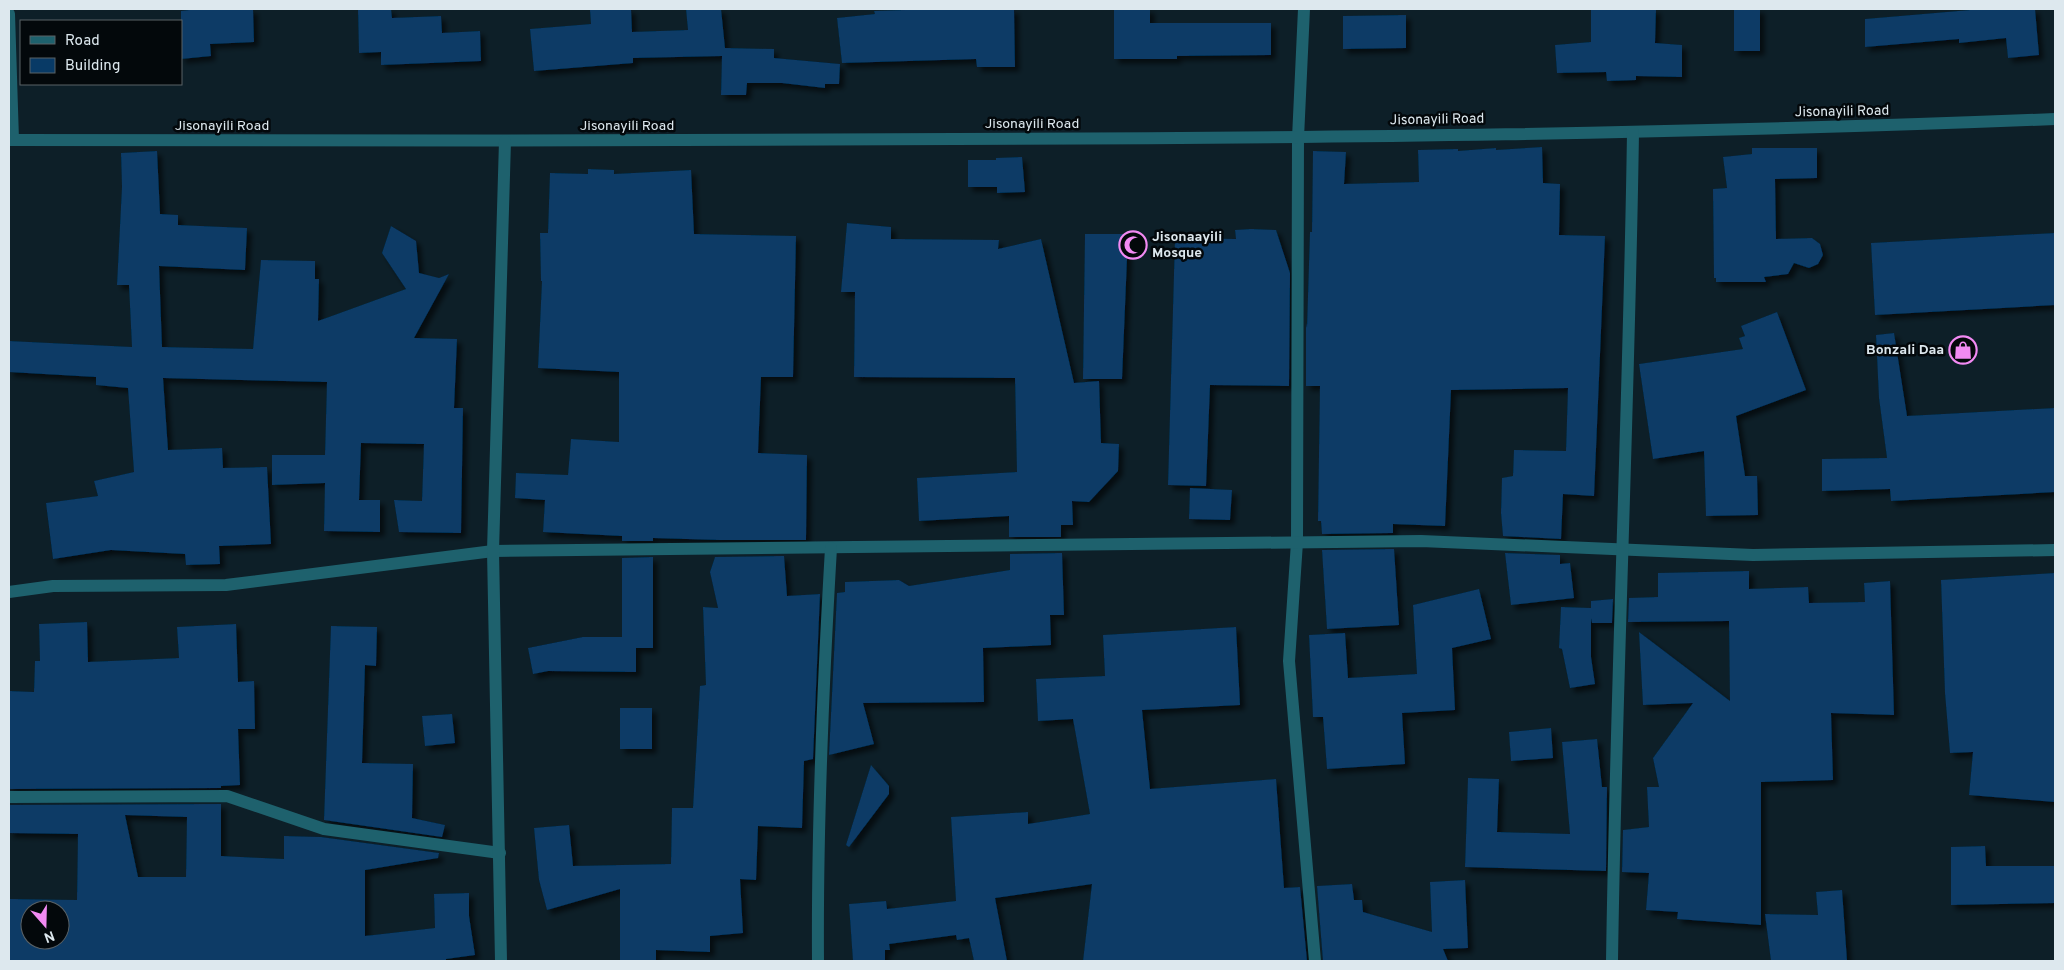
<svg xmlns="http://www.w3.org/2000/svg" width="2064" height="970" font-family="Overpass,sans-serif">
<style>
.building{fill:#083a66;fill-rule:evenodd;filter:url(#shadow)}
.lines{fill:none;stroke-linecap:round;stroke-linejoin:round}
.minor{stroke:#1e616d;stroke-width:12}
.labels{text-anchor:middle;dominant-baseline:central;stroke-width:5;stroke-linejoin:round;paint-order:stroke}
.street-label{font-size:14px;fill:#dde8ee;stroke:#03080b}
.poi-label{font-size:14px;font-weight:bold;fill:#dde8ee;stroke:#03080b;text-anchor:start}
</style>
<defs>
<filter id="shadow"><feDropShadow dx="4.5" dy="4.5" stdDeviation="2.5" flood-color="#0009"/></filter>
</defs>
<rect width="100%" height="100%" fill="#0d1f28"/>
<!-- building -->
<g class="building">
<polygon points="198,9 253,9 254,42 210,44 211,56 181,59 181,11"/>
<polygon points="358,9 391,9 392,18 441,16 442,33 480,31 481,61 381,65 381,52 359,53"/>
<polygon points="631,9 632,32 688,30 686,9 721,9 725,48 774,49 774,58 840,64 839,84 825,84 825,88 782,83 747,83 746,95 721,95 722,56 633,58 633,63 534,71 530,29 591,24 590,10"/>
<polygon points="935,9 1014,9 1015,67 977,67 976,59 842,63 837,18 875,14 874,11"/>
<polygon points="1114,9 1150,9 1150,23 1271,23 1271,55 1177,56 1177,59 1114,59"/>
<polygon points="1591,9 1656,9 1655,43 1682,45 1682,77 1636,76 1636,80 1607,81 1606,72 1557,73 1555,45 1591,42"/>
<rect x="1734" y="9" width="26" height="42"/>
<polygon points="1982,9 2035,9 2039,55 2008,58 2006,38 1959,43 1959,39 1865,47 1865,19"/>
<polygon points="1406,15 1406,48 1343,49 1343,16"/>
<polygon points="1542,147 1543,183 1560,184 1559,235 1605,236 1594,496 1563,494 1561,539 1503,536 1501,513 1502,478 1513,476 1514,450 1566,451 1568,388 1451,390 1445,526 1393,524 1393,533 1322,534 1321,521 1318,521 1320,386 1306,386 1306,323 1307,328 1310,232 1312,232 1313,151 1346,152 1344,184 1419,182 1418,150 1458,149 1458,151 1496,148 1496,150"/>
<polygon points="1752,148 1817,148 1817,178 1775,179 1776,239 1812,238 1820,244 1823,255 1818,264 1809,268 1794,263 1788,274 1764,277 1766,282 1716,282 1716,278 1714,278 1713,189 1727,188 1723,157 1752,154"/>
<polygon points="157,151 160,214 178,215 178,225 247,228 245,270 159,266 162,347 253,349 261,260 315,261 315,279 319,279 318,321 406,289 382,253 391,226 416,241 419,273 439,278 449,274 414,338 457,339 454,408 463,408 461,533 399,532 394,500 422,501 424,444 361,443 359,500 380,500 380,532 324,531 325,483 272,485 272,455 325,455 327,382 163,378 168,450 222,448 223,468 267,467 271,544 219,546 220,564 186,565 185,554 111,550 53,559 46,503 98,496 94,481 134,472 128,388 96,385 96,377 9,372 9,341 132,347 129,285 117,285 122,187 121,153"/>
<polygon points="1022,157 1025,192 997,193 997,187 968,187 968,160 996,160 996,158"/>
<polygon points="588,169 614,170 614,174 691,170 694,234 796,236 793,377 761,377 758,453 807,455 806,540 720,540 653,538 653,541 622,541 622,536 543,532 545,500 515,498 516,473 568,475 571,439 619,442 619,372 538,368 542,281 541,281 540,233 548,233 550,173 588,174"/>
<polygon points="847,223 891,227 891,239 999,240 998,249 1041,239 1074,383 1099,381 1101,443 1119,444 1118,471 1089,502 1072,501 1073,525 1061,525 1061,537 1009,537 1009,516 919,521 917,478 1017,472 1015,378 854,377 855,292 841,292"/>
<polygon points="1251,229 1276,230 1290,273 1289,386 1210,385 1206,486 1168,485 1175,238 1236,239 1235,230"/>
<polygon points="2055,233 2055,305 1875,315 1871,243"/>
<polygon points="1085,234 1128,234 1122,379 1083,379"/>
<polygon points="1777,312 1806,390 1736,416 1745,476 1757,476 1758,515 1706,516 1704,451 1653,459 1639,364 1743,349 1739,338 1745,336 1741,326"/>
<polygon points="1894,333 1907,416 2055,408 2055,492 1891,501 1890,489 1822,491 1822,459 1887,458 1879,398 1876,335"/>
<polygon points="1190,488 1232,490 1230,520 1189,519"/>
<polygon points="1394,549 1399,625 1327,629 1322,550"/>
<polygon points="1062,553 1064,615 1050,615 1051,645 983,648 984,702 863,703 874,744 829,755 837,593 845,592 845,582 899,580 909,586 1010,570 1010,554"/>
<polygon points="1505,553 1560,555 1560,564 1570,563 1574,598 1511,605"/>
<polygon points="784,556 787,596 820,594 813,759 804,761 802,828 758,826 756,880 740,879 743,933 710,936 710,952 656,950 656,961 620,961 620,889 547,910 539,880 534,828 569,825 573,866 671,864 672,808 693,808 700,686 706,685 703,607 718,608 710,572 715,557"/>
<polygon points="653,557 653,648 636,648 636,672 548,671 533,674 528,648 583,637 622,637 622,558"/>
<polygon points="1749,571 1749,589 1808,587 1809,603 1865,602 1864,583 1890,581 1894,715 1831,713 1833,780 1761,782 1761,925 1677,919 1678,912 1646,910 1649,873 1622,872 1623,830 1649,827 1647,787 1659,787 1653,758 1693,703 1643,705 1639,632 1730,701 1729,621 1628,622 1629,598 1658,597 1658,573"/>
<polygon points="2055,573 2055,802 1969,795 1973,752 1950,753 1945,693 1941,580"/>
<polygon points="1479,589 1491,639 1452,648 1455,710 1402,713 1405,764 1327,769 1323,717 1313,717 1309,635 1345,633 1348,678 1417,674 1413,605"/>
<polygon points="1613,599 1612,623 1592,623 1591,618 1591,657 1595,684 1570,688 1562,649 1559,648 1561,607 1591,608 1591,601"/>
<polygon points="87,622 88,662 179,658 177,627 236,624 238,682 254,681 255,729 238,729 240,785 221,786 221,788 9,789 9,691 34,692 35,661 40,661 39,624"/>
<polygon points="331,626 377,627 376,666 365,665 362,763 413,764 412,818 445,825 442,837 324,820"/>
<polygon points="1236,627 1240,705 1142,710 1150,789 1276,779 1284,888 1300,887 1307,961 1083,961 1092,884 995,898 1007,961 974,961 969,938 957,940 956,935 889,944 890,950 885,950 885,961 853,961 849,904 886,901 887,909 956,901 951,817 1028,812 1028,824 1090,814 1073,719 1038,721 1036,679 1105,676 1103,635"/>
<rect x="620" y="708" width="32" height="41"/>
<polygon points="452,714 455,743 425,746 422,716"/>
<polygon points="1551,728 1553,758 1511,761 1509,732"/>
<polygon points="1597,739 1602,787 1607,787 1606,871 1465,867 1468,778 1499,779 1497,832 1570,834 1562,742"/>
<polygon points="871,765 889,786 889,794 849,847 846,845"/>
<path d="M221,804v52l63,3v-23l37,1 118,16 -1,5 -73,12v66l70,-8 -1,-34 35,-1v23l6,39 -29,4v2h-437v-62l68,1 1,-66 -69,-1v-28zM125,815l62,2 -1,60h-48zM30,910h30v30h-30z"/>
<polygon points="1985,846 1986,866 2055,866 2055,903 1951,905 1951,847"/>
<polygon points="1465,880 1468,948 1443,949 1448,961 1323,961 1317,886 1352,884 1354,900 1362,900 1363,912 1432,932 1430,882"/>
<polygon points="1842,890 1847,961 1771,961 1765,914 1818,915 1816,892"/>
</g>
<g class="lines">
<!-- minor -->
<g class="minor">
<polyline points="1304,9 1298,138 1297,542 1289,661 1315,961"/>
<polyline points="9,14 13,140"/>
<path d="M9,140c315,1 631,1 946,-1 367,-1 734,-5 1100,-20"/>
<polyline points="9,592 53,586 226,585 493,551 1421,541 1753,555 2055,550"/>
<polyline points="9,797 227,796 324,829 500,853"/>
<polyline points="501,961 493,551 505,141"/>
<path d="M818,961c-1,-137 5,-276 13,-413"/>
<path d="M1612,961c4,-276 17,-553 21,-829"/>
</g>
</g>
<!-- icons -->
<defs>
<g id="mosque-ring" transform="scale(1.4375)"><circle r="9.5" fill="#03080b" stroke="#f28af3" stroke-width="1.5"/><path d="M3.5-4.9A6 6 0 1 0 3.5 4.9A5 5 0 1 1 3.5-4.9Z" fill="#f28af3"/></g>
<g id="shop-ring" transform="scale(1.4375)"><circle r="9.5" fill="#03080b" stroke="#f28af3" stroke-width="1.5"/><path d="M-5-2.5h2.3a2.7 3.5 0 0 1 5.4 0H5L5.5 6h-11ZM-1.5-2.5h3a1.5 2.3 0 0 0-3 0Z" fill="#f28af3"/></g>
</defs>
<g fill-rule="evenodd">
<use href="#mosque-ring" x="1133" y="245"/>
<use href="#shop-ring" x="1963" y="350"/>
</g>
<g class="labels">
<!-- street labels -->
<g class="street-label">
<text transform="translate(1842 112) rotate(-1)">Jisonayili Road</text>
<text transform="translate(1437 120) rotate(-1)">Jisonayili Road</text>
<text x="1032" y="124">Jisonayili Road</text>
<text x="222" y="126">Jisonayili Road</text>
<text x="627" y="126">Jisonayili Road</text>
</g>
<!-- poi labels -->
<g class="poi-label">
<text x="1152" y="237">Jisonaayili<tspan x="1152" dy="16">Mosque</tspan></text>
<text x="1944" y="350" text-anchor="end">Bonzali Daa</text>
</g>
</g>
<!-- border -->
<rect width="2064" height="970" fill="none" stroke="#dde8ee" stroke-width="20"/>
<!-- legend -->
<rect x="20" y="20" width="162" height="65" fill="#03080b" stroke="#5a6266"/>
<rect x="30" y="36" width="25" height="8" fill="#1e616d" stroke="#5a6266"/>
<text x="65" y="45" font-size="15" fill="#dde8ee">Road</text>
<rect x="30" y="58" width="25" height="15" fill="#083a66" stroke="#5a6266"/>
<text x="65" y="70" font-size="15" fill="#dde8ee">Building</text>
<!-- north arrow -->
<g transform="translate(45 925) rotate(160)"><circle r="24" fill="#03080b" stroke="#5a6266"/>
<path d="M0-4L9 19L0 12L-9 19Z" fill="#f28af3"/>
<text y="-8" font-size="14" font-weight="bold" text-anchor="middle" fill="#dde8ee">N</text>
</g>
</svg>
